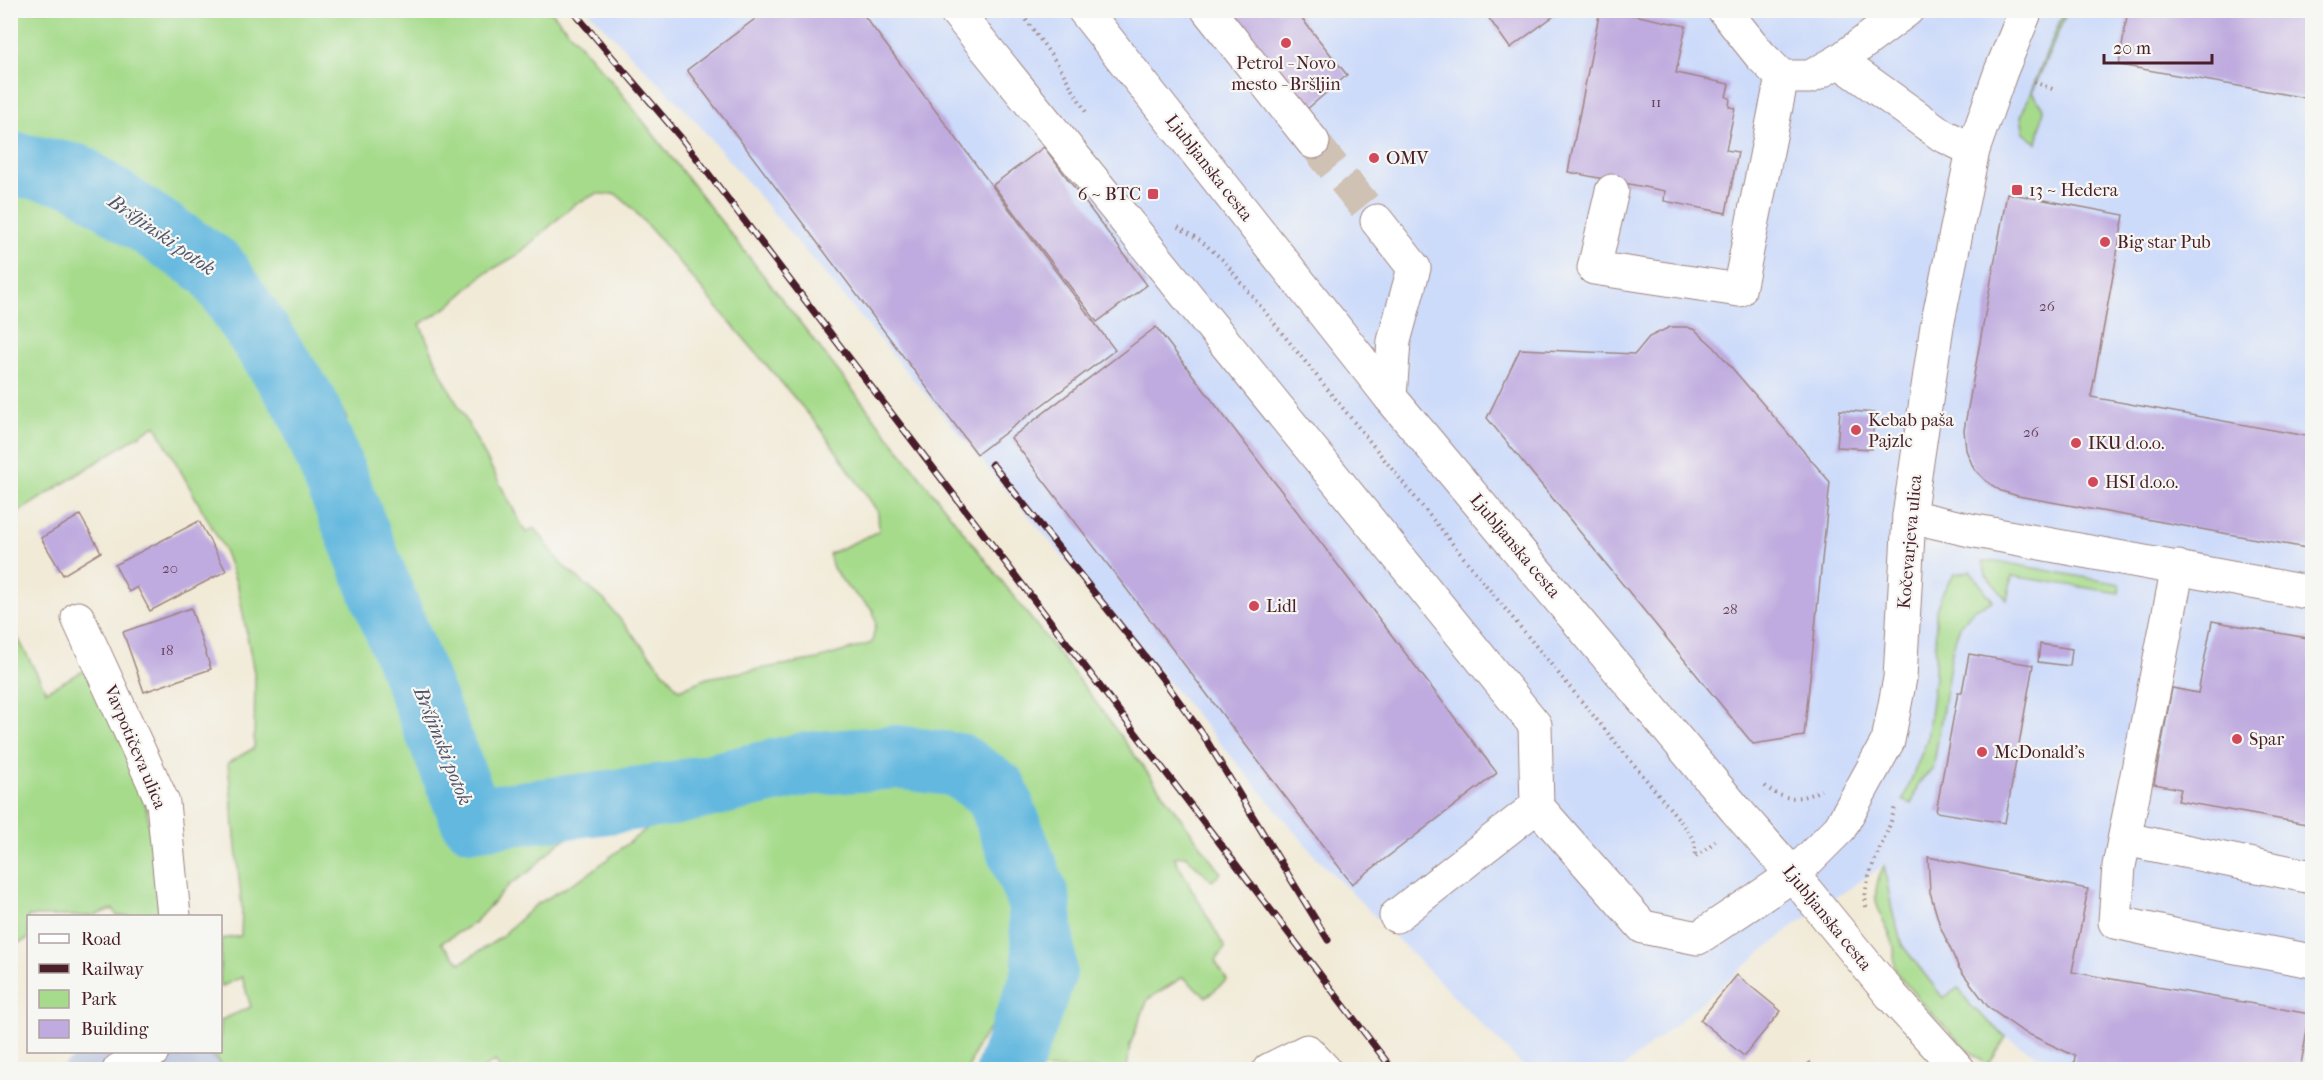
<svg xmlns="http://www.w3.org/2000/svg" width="2323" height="1080" font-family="'IM FELL French Canon',serif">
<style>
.built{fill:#cddbfa}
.industrial{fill:#b9c5de}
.green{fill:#a6db8b;stroke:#787d5b;stroke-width:1.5;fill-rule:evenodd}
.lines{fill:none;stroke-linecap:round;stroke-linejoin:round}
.river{stroke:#63b8df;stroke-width:64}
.building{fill:#bfabdf}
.minor-tunnel{stroke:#d0c1b5;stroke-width:33;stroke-dasharray:33 16;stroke-linecap:butt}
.minor-casing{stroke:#9e8481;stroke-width:35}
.major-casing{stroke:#9e8481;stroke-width:35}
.path{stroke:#9e8481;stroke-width:4;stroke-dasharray:1.5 4.5;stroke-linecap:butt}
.minor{stroke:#fff;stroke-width:33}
.major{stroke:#fff;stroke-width:33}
.rail-casing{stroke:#4a1f2b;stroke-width:7}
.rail{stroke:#f6f6f2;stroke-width:4.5;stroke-dasharray:14;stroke-linecap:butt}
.poi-dot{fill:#d1495b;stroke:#f6f6f2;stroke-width:2}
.labels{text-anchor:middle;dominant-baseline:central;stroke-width:4.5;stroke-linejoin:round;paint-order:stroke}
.number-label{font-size:15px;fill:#674258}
.poi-label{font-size:18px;fill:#4a1f2b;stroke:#f6f6f2;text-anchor:start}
.street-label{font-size:18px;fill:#4a1f2b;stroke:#f6f6f2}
.water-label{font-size:20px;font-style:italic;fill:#53556a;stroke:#f6f6f2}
</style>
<rect width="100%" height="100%" fill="#f6f6f2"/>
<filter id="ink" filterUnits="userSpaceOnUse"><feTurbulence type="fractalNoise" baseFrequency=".0167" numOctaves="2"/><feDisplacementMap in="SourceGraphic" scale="12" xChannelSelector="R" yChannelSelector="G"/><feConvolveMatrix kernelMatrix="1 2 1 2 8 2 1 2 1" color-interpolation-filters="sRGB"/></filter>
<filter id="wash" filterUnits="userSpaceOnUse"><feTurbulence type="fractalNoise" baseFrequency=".008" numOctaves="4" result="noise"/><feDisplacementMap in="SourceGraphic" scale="24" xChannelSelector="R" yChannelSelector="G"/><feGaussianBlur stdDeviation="1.35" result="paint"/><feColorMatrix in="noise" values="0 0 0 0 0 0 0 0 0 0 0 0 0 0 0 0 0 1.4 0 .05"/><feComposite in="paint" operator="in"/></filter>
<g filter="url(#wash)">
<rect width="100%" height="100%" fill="#f1ead7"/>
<!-- built -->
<polygon class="built" points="588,11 2312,11 2312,1069 2060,1069 2006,1037 1972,1007 1958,988 1944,998 1902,945 1892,910 1883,866 1789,929 1622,1069 1526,1069 1316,857 693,118"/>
<!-- industrial -->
<polygon class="industrial" points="82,1052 220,1052 261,1070 57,1070"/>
<!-- green -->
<g class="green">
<path d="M11,10l540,1 63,73 475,609 132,180 -9,8 -26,-25 -12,1 51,91 -10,13 12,19 -21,17 -23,-20 -35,22 -18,46 -3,24h-120l2,-7 43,-66 12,-42 -6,-44 -16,-61 -32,-67 -37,-28 -15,-6 -25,-2 -91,-2 -178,41 -49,25 -58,34 -28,28 -19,12 -36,39 -33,20 20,20 39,-25 34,-32 53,-31 75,-58 26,-14 58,-15 60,-10 103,-3 54,13 28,24 23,55 15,53 -7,62 -45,64 -9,23 -467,1 -6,-9 -14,9 -256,-1 -16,-17h11l1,-32 30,-13 -9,-30 -22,10 1,-48 20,-3 1,-27 -14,-146 26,-15 1,-70 -17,-91 -15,-40 -68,-122 -144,92v-344l20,5 122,70 48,37 46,51 31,45 48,50 21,-12 -25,-47 -79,-97 -50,-46 -55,-34 -63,-32 -64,-29zM596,194h20l16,14 22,25 167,196 57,83 1,19 -50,23 4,14 14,19 26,23 3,13 -4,20 -54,16 -111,19 -28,12 -75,-90 -43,-36 -26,-36 -9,5 -85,-160 -21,-49 29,-18 35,-32 32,-18 59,-52z"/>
<polygon points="2064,11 2071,11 2067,12 2032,93 2044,109 2037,143 2024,133 2021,116"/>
<polygon points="1983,561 1996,561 2120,584 2119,593 2012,576 2007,600 1986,575"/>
<path d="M1970,571l23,30 -19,8 -13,15 -8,22 -20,124c-14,7 -17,19 -21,34l-9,-4 24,-60 8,-63 1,-67 7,-19 12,-17z"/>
<polygon points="10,623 46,691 87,669 123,737 147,810 160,916 117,916 113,909 92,916 28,916 28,939 11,946"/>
<path d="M1884,866l8,44 10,35 41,53 15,-10 14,19 34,30 -18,28c-35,-26 -62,-57 -90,-90 -8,-14 -1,-20 -5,-32 -12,-33 -27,-40 -9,-77z"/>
</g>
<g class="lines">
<!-- river -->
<polyline class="river" points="10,163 77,176 215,268 306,404 472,819 672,794 805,764 897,757 958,765 996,791 1039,902 1045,971 1008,1070"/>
</g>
<g id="blocks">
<!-- building -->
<g class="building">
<polygon points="767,10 860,10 1115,350 977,454 687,70"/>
<polygon points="1225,10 1295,10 1347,75 1306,110"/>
<polygon points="1483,10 1562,10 1510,48"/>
<polygon points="1600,10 1610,10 1686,26 1676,73 1729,84 1726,97 1730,98 1729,107 1735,108 1726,150 1738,152 1726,213 1664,201 1665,191 1568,172"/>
<polygon points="2128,10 2312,10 2312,99 2119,65"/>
<polygon points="1044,147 1147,285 1097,322 993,185"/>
<polygon points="2007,193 2124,215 2091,397 2312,437 2312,549 2018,496 2001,491 1986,481 1974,469 1966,450 1964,430"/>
<polygon points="1156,327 1497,773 1352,884 1011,438"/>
<polygon points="1670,327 1687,327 1695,330 1714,347 1830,482 1804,736 1753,744 1487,418 1520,349 1635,354 1649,337"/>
<polygon points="1840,410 1874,413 1872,449 1837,447"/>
<polygon points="80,515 101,552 63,575 41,538"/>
<polygon points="199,521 226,571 150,611 137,587 129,592 115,565"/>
<polygon points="191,608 211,669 144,692 123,632"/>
<polygon points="2212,621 2312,639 2312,825 2178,801 2181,789 2154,784 2172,688 2198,693"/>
<polygon points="2040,644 2072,649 2070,666 2038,662"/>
<polygon points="1969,654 2033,665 2005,823 1936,812 1958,692 1962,692"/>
<polygon points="1928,857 2088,889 2072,972 2310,1014 2300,1070 2073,1070 2075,1056 2022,1031 1989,1008 1959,968 1940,926 1930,892"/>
<polygon points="1737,975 1781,1011 1744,1056 1700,1020"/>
</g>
</g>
</g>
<g filter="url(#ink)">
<use href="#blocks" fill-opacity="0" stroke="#9e8481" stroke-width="1.5"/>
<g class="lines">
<!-- minor-tunnel -->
<polyline class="minor-tunnel" points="1313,142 1377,221"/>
<!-- minor casing -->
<g class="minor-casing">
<g id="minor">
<polyline points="955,10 1535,725 1537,806 1643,927 1698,938 1793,875 1840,828 1888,741 1900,678 1909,516 1937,326 1973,150 2001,71 2026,10"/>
<polyline points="1208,10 1313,142"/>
<polyline points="1724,10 1760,55 1782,77 1810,77 1839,61"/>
<polyline points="1907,10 1839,61 1942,135 1973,150"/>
<polyline points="1612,191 1594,268 1739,290 1782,77"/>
<polyline points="1377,221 1414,268 1394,341 1390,397"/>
<polyline points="1909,516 1970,530 2312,593"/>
<polyline points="2178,567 2119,866 2115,922 2188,938 2312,961"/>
<polyline points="78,618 163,803 174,916"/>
<polyline points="2125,839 2312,877"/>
<polyline points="1396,916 1537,806"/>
<polyline points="119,1070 152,1052"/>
<polyline points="1269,1070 1307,1051 1325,1070"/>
</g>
</g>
<!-- major casing -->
<g class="major-casing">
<polyline id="major" points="1084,10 1390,397 1736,810 1793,875 1891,995 1959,1070"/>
</g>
<!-- path -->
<g class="path">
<polyline points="1019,10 1059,66 1086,112"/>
<polyline points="2034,82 2055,90"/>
<polyline points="1178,227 1200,240 1223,260 1502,605 1687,829 1695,843 1695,858"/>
<path d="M1765,786c18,16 36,14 56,4"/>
<polyline points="1696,857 1718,839"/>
<path d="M1866,907c-5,-35 24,-68 29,-102"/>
<polyline points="1809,1062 1813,1070"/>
</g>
<!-- minor -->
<use href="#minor" class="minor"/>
<!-- major -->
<use href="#major" class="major"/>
<!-- rail casing -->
<g class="rail-casing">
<g id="rail">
<polyline points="572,10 682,139 1393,1070"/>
<polyline points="992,464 1162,678 1202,733 1328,940"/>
</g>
</g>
<!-- rail -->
<use href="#rail" class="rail"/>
</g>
</g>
<!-- markers -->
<g class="poi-dot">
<circle cx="1286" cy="43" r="6"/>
<circle cx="1374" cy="158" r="6"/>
<rect x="2011" y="184" width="12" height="12" rx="3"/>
<rect x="1147" y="188" width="12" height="12" rx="3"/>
<circle cx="2105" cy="242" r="6"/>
<circle cx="1856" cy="430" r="6"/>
<circle cx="2076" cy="443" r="6"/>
<circle cx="2093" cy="482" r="6"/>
<circle cx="1254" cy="606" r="6"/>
<circle cx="2237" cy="739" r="6"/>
<circle cx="1982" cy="752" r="6"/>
</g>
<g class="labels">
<!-- number labels -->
<g class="number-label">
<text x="1656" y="102">11</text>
<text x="2047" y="306">26</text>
<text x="2031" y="432">26</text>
<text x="170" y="568">20</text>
<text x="1730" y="609">28</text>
<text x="167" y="650">18</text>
</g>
<!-- poi labels -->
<g class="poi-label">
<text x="1286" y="63" text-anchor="middle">Petrol - Novo<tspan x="1286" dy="21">mesto - Bršljin</tspan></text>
<text x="1386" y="158">OMV</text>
<text x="2029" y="190">13 ~ Hedera</text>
<text x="1141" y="194" text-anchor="end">6 ~ BTC</text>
<text x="2117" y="242">Big star Pub</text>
<text x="1868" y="420">Kebab paša<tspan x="1868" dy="21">Pajzlc</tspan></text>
<text x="2088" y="443">IKU d.o.o.</text>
<text x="2105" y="482">HSI d.o.o.</text>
<text x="1266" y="606">Lidl</text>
<text x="2249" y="739">Spar</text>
<text x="1994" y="752">McDonald's</text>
</g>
<!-- street labels -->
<g class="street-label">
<text transform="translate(1209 168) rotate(52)">Ljubljanska cesta</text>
<text transform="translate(1910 542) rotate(-85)">Kočevarjeva ulica</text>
<text transform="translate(1515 546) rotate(50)">Ljubljanska cesta</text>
<text transform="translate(135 747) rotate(67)">Vavpotičeva ulica</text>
<text transform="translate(1827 918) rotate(51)">Ljubljanska cesta</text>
</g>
<!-- water labels -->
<g class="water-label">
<text transform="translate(162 235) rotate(35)">Bršljinski potok</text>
<text transform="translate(443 746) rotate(68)">Bršljinski potok</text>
</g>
</g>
<!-- margin -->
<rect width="2323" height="1080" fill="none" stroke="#f6f6f2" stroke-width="36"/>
<!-- legend -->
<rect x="27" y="915" width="195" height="138" fill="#f6f6f2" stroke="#b1a0a2" stroke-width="1.5"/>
<rect x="39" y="934" width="30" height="9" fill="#ffffff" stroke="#b1a0a2" stroke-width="1.5"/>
<text x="81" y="945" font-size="18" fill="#4a1f2b">Road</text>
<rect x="39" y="964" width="30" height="9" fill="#4a1f2b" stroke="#b1a0a2" stroke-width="1.5"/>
<text x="81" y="975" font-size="18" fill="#4a1f2b">Railway</text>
<rect x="39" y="990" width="30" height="18" fill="#a6db8b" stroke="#b1a0a2" stroke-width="1.5"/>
<text x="81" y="1005" font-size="18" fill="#4a1f2b">Park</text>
<rect x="39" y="1020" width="30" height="18" fill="#bfabdf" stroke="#b1a0a2" stroke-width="1.5"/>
<text x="81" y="1035" font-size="18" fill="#4a1f2b">Building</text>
<!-- scale -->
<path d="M2104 54v9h108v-9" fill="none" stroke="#4a1f2b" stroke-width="3"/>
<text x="2113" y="54" font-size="18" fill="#4a1f2b" stroke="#f6f6f2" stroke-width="4.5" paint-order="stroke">20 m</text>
</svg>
